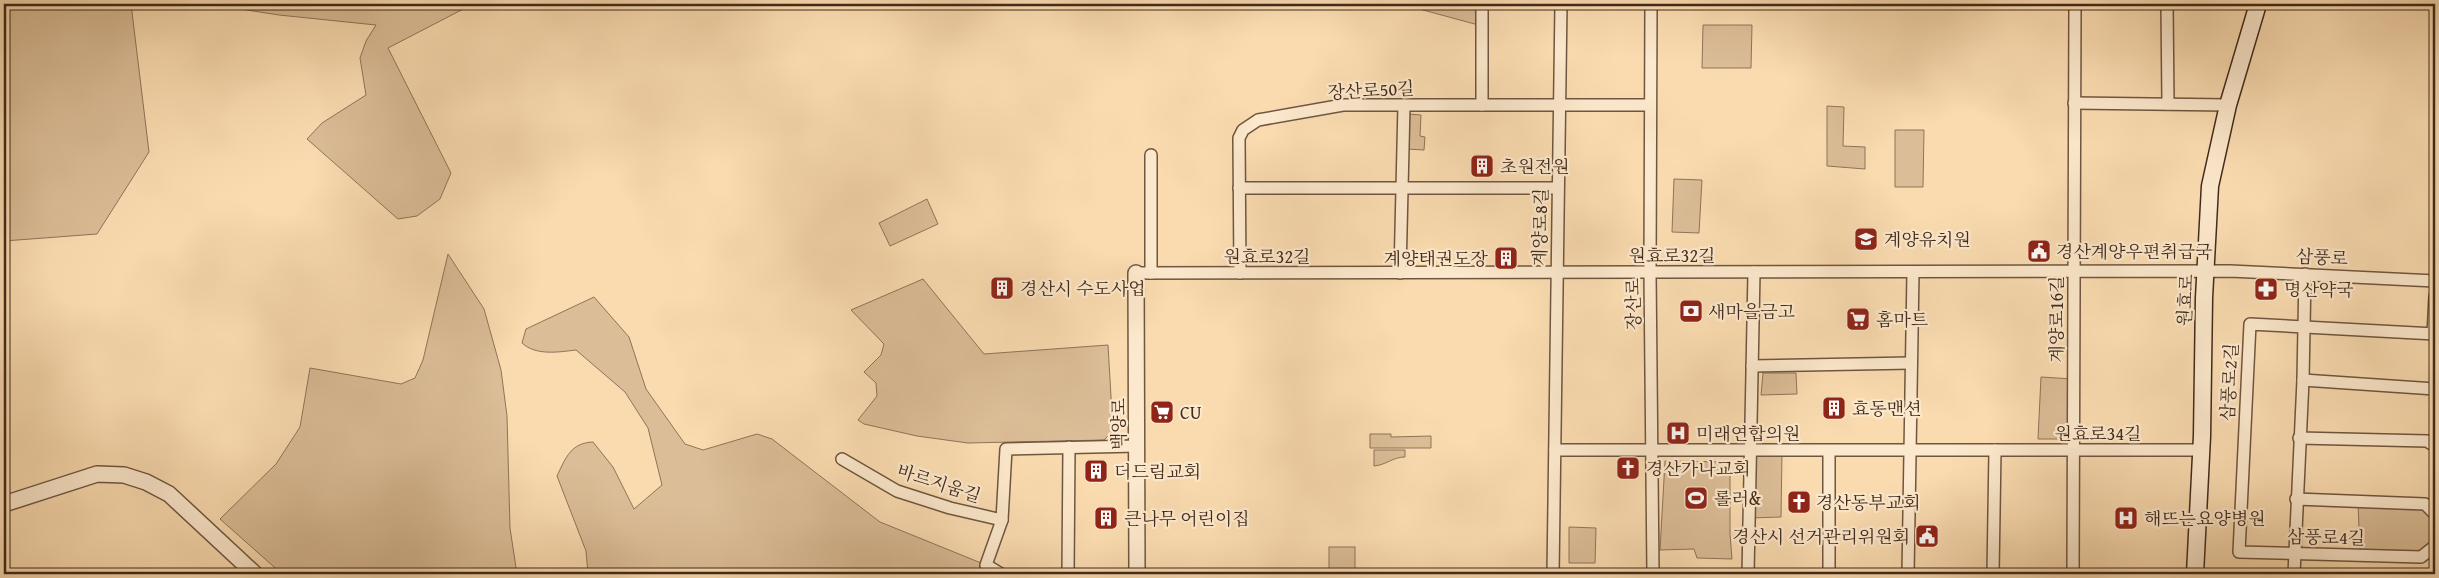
<svg xmlns="http://www.w3.org/2000/svg" width="2439" height="578" font-family="'Gentium Book Plus','Noto Serif KR',serif">
<style>
.green{fill:#dbbd97;stroke:#8e7459}
.lines{fill:none;stroke-linecap:round;stroke-linejoin:round}
.minor-casing{stroke:#6f5640;stroke-width:14}
.tertiary-casing{stroke:#6f5640;stroke-width:18}
.secondary-casing{stroke:#412a1b;stroke-width:19}
.minor{stroke:#fce8cc;stroke-width:11}
.tertiary{stroke:#fce8cc;stroke-width:15}
.secondary{stroke:#fce8cc;stroke-width:16}
.labels{text-anchor:middle;dominant-baseline:central;stroke-width:4.5;stroke-linejoin:round;paint-order:stroke}
.street-label{font-size:18px;fill:#412a1b;stroke:#fce8cc}
.poi-label{font-size:18px;fill:#412a1b;stroke:#fce8cc;text-anchor:start}
</style>
<rect width="100%" height="100%" fill="#fadbb0"/>
<filter id="stains"><feTurbulence type="fractalNoise" baseFrequency=".004" numOctaves="4"/><feColorMatrix values="0 0 0 0 .2 0 0 0 0 .09 0 0 0 0 .02 0 0 0 .5 -.17"/></filter>
<radialGradient id="worn" r=".72"><stop offset=".6" stop-color="#630" stop-opacity="0"/><stop offset="1" stop-color="#630" stop-opacity=".3"/></radialGradient>
<!-- green -->
<g class="green">
<polygon points="4,4 131,4 149,152 97,234 4,241"/>
<polygon points="208,4 473,4 388,48 451,173 440,199 417,216 398,219 307,139 322,123 366,95 360,58 366,41 376,25 279,15"/>
<polygon points="1401,4 1482,4 1482,26"/>
<polygon points="1703,25 1752,25 1751,68 1702,68"/>
<polygon points="1827,106 1844,107 1843,146 1865,147 1865,169 1827,166"/>
<polygon points="1409,114 1421,115 1420,136 1425,137 1424,150 1407,149"/>
<polygon points="1895,130 1924,130 1923,187 1895,187"/>
<polygon points="1674,179 1702,180 1699,233 1672,232"/>
<polygon points="927,199 938,224 890,246 879,223"/>
<polygon points="448,254 484,309 501,370 507,416 510,528 517,574 282,574 220,519 276,464 300,427 310,368 401,384 415,378 423,360"/>
<polygon points="923,279 984,354 1108,345 1113,431 1104,440 968,443 917,436 864,424 858,420 877,396 876,383 864,372 881,355 884,344 851,310"/>
<path d="M594,297l35,40 17,52 39,55 18,6 54,-16 15,5 108,83 106,43 15,9h-413l-2,-23 -29,-75c9,-19 14,-33 36,-34l20,25 21,42 28,-24 -14,-57 -23,-36 -49,-42c-17,2 -40,6 -54,-7l4,-14z"/>
<polygon points="1763,373 1796,373 1797,394 1761,395"/>
<polygon points="2041,377 2073,379 2070,433 2062,439 2038,439"/>
<polygon points="1370,434 1391,434 1391,437 1431,436 1431,448 1370,448"/>
<path d="M1374,450h31v7c-12,0 -19,8 -31,9z"/>
<polygon points="1782,452 1781,517 1750,518 1752,456 1759,453"/>
<polygon points="1665,461 1730,462 1730,534 1732,559 1697,558 1694,549 1660,550"/>
<polygon points="2358,503 2424,507 2435,518 2435,542 2422,553 2360,552"/>
<polygon points="1569,527 1596,528 1595,563 1569,563"/>
<rect x="1329" y="547" width="26" height="27"/>
</g>
<g class="lines">
<!-- minor casing -->
<g class="minor-casing">
<g id="minor">
<polyline points="1651,4 1650,272 1653,574"/>
<polyline points="2167,4 2168,104"/>
<polyline points="2074,103 2228,105"/>
<polyline points="1482,105 1482,4"/>
<polyline points="1239,188 1558,188"/>
<polyline points="1136,273 2230,271 2435,281"/>
<polyline points="1151,273 1151,155"/>
<polyline points="1240,273 1239,138 1243,130 1258,120 1343,105 1649,105"/>
<polyline points="1400,273 1404,105"/>
<polyline points="2433,334 2435,296"/>
<polyline points="2435,334 2250,324 2239,552 2421,557 2435,546"/>
<polyline points="1752,366 1911,363"/>
<polyline points="2303,380 2435,389"/>
<polyline points="2299,438 2427,441 2435,446"/>
<polyline points="1555,450 2202,450"/>
<polyline points="842,459 897,491 950,508 1002,520"/>
<polyline points="2296,499 2425,504 2435,514"/>
<polyline points="1001,574 986,565 1002,520 1006,449 1137,446"/>
<polyline points="1068,574 1069,447"/>
<polyline points="1553,574 1561,4"/>
<polyline points="1748,574 1754,272"/>
<polyline points="1829,574 1829,451"/>
<polyline points="1908,574 1913,272"/>
<polyline points="1993,574 1995,450"/>
<polyline points="2073,574 2075,4"/>
<polyline points="2294,574 2303,380 2305,274"/>
</g>
</g>
<!-- tertiary casing -->
<g class="tertiary-casing">
<g id="tertiary">
<polyline points="1136,273 1137,574"/>
<polyline points="4,504 97,474 124,475 146,482 169,494 255,574"/>
</g>
</g>
<!-- secondary casing -->
<g class="secondary-casing">
<polyline id="secondary" points="2195,574 2202,436 2204,298 2210,186 2228,105 2258,4"/>
</g>
<!-- minor -->
<use href="#minor" class="minor"/>
<!-- tertiary -->
<use href="#tertiary" class="tertiary"/>
<!-- secondary -->
<use href="#secondary" class="secondary"/>
</g>
<!-- icons -->
<defs>
<g id="building-square" transform="scale(1.25)"><rect x="-9" y="-9" width="18" height="18" rx="4" fill="#8f2418" stroke="#fce8cc"/><path d="M-4-6H4V6H1V3H-1V6H-4ZM-2.5-4.3h1.7v1.8h-1.7ZM.8-4.3h1.7v1.8H.8ZM-2.5-1h1.7V.8h-1.7ZM.8-1h1.7V.8H.8Z" fill="#fff"/></g>
<g id="school-square" transform="scale(1.25)"><rect x="-9" y="-9" width="18" height="18" rx="4" fill="#8f2418" stroke="#fce8cc"/><path d="M0-5L7-2L0 1L-7-2ZM-4 1L0 2.5L4 1V4Q0 6-4 4Z" fill="#fff"/></g>
<g id="civic-square" transform="scale(1.25)"><rect x="-9" y="-9" width="18" height="18" rx="4" fill="#8f2418" stroke="#fce8cc"/><path d="M-.6-6.5H3V-4.5H.6V-3L4-1V1h2V6H-6V1h2V-1L-.6-3ZM-1.2 2.5V6h2.4V2.5Z" fill="#fff"/></g>
<g id="pharmacy-square" transform="scale(1.25)"><rect x="-9" y="-9" width="18" height="18" rx="4" fill="#8f2418" stroke="#fce8cc"/><path d="M-2-6h4v4h4v4h-4v4h-4v-4h-4v-4h4Z" fill="#fff"/></g>
<g id="bank-square" transform="scale(1.25)"><rect x="-9" y="-9" width="18" height="18" rx="4" fill="#8f2418" stroke="#fce8cc"/><path d="M-6-4H6V4H-6ZM0-2.3a2.3 2.3 0 1 0 0 4.6a2.3 2.3 0 1 0 0-4.6Z" fill="#fff"/></g>
<g id="supermarket-square" transform="scale(1.25)"><rect x="-9" y="-9" width="18" height="18" rx="4" fill="#8f2418" stroke="#fce8cc"/><path d="M-6-5.5h2.5l.6 2H6L4.5 2H-2.5L-4.4-4H-6ZM-1.5 3.2a1.3 1.3 0 1 0 .1 0ZM3 3.2a1.3 1.3 0 1 0 .1 0Z" fill="#fff"/></g>
<g id="hospital-square" transform="scale(1.25)"><rect x="-9" y="-9" width="18" height="18" rx="4" fill="#8f2418" stroke="#fce8cc"/><path d="M-5-5h3v3.5h4V-5h3V5h-3V1.5h-4V5h-3Z" fill="#fff"/></g>
<g id="church-square" transform="scale(1.25)"><rect x="-9" y="-9" width="18" height="18" rx="4" fill="#8f2418" stroke="#fce8cc"/><path d="M-1.2-6h2.4v3.5h3.3v2.4h-3.3V6h-2.4V-.1h-3.3v-2.4h3.3Z" fill="#fff"/></g>
<g id="stadium-square" transform="scale(1.25)"><rect x="-9" y="-9" width="18" height="18" rx="4" fill="#8f2418" stroke="#fce8cc"/><path d="M0-5a6.5 5 0 1 0 0 10a6.5 5 0 1 0 0-10ZM-3.5-1.8h7v3.6h-7Z" fill="#fff"/></g>
</defs>
<g fill-rule="evenodd">
<use href="#building-square" x="1482" y="166"/>
<use href="#school-square" x="1866" y="239"/>
<use href="#civic-square" x="2039" y="251"/>
<use href="#building-square" x="1506" y="258"/>
<use href="#building-square" x="1002" y="288"/>
<use href="#pharmacy-square" x="2266" y="289"/>
<use href="#bank-square" x="1691" y="311"/>
<use href="#supermarket-square" x="1858" y="319"/>
<use href="#building-square" x="1834" y="408"/>
<use href="#supermarket-square" x="1162" y="412"/>
<use href="#hospital-square" x="1678" y="433"/>
<use href="#church-square" x="1628" y="468"/>
<use href="#building-square" x="1096" y="471"/>
<use href="#stadium-square" x="1696" y="498"/>
<use href="#church-square" x="1799" y="502"/>
<use href="#building-square" x="1106" y="518"/>
<use href="#hospital-square" x="2126" y="518"/>
<use href="#civic-square" x="1927" y="536"/>
</g>
<g class="labels">
<!-- street labels -->
<g class="street-label">
<text transform="translate(1371 90) rotate(-3)">장산로50길</text>
<text transform="translate(1540 227) rotate(-89)">계양로8길</text>
<text x="1672" y="255">원효로32길</text>
<text x="1267" y="256">원효로32길</text>
<text transform="translate(2322 257) rotate(3)">삼풍로</text>
<text transform="translate(2185 300) rotate(-87)">원효로</text>
<text transform="translate(1633 304) rotate(-91)">장산로</text>
<text transform="translate(2056 319) rotate(-90)">계양로16길</text>
<text transform="translate(2229 382) rotate(-87)">삼풍로2길</text>
<text transform="translate(1118 424) rotate(-90)">백양로</text>
<text x="2098" y="433">원효로34길</text>
<text transform="translate(939 483) rotate(18)">바르지움길</text>
<text transform="translate(2326 537) rotate(1)">삼풍로4길</text>
</g>
<!-- poi labels -->
<g class="poi-label">
<text x="1500" y="166">초원전원</text>
<text x="1884" y="239">계양유치원</text>
<text x="2056" y="251">경산계양우편취급국</text>
<text x="1488" y="258" text-anchor="end">계양태권도장</text>
<text x="1020" y="288">경산시 수도사업</text>
<text x="2284" y="289">명산약국</text>
<text x="1708" y="311">새마을금고</text>
<text x="1876" y="319">홈마트</text>
<text x="1852" y="408">효동맨션</text>
<text x="1180" y="412">CU</text>
<text x="1696" y="433">미래연합의원</text>
<text x="1646" y="468">경산가나교회</text>
<text x="1114" y="471">더드림교회</text>
<text x="1714" y="498">롤러&amp;</text>
<text x="1816" y="502">경산동부교회</text>
<text x="1124" y="518">큰나무 어린이집</text>
<text x="2144" y="518">해뜨는요양병원</text>
<text x="1910" y="536" text-anchor="end">경산시 선거관리위원회</text>
</g>
</g>
<!-- margin -->
<rect width="2439" height="578" fill="none" stroke="#fadbb0" stroke-width="20"/>
<rect x="5" y="5" width="2429" height="568" fill="none" stroke="#412a1b" stroke-width="2.5"/>
<rect x="10" y="10" width="2419" height="558" fill="none" stroke="#412a1b"/>
<rect width="100%" height="100%" filter="url(#stains)"/>
<rect width="100%" height="100%" fill="url(#worn)"/>
</svg>
